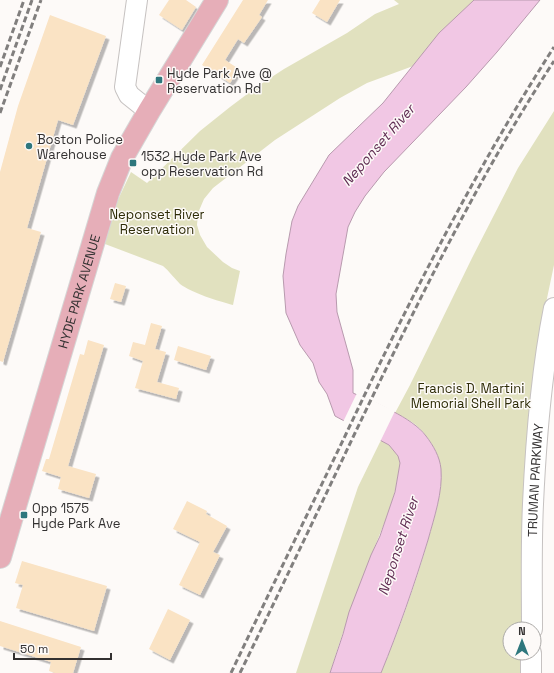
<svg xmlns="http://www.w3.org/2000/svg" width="554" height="673" font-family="'Space Grotesk',sans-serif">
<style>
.green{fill:#e1e1bf}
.water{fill:#f1c7e4;stroke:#b89aae}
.pier{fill:#fdfaf8}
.building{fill:#fae3c4;filter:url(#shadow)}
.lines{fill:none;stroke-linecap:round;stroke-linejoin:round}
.secondary-casing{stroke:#c6c2c1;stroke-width:22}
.primary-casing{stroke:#d6d6d6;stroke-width:24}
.secondary{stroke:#fff;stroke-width:20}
.primary{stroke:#e6aeb8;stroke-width:22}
.rail{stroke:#817f7e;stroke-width:3;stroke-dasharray:6 3;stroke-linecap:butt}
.poi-dot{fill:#2e777d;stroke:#fdfaf8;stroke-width:1.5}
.labels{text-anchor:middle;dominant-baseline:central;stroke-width:3;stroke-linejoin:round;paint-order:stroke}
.poi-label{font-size:13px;fill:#333131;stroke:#fdfaf8;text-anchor:start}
.park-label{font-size:13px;fill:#2d2b06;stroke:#fdfaf8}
.street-label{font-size:13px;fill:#333131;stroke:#fdfaf8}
.water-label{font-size:14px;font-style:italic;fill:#612e54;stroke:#fdfaf8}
</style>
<defs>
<filter id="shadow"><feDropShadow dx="3.5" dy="3.5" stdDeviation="0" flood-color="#0004"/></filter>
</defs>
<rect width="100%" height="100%" fill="#fdfaf8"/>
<!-- green -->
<g class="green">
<path d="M394,0h131l-101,62 -57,21 -27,15 -65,42 -62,48 -9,11 -6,14 -1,12 3,10 7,12 16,15 9,6 8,3 -7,34c-15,-4 -41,-12 -53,-21 -6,-6 -11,-13 -17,-18l-58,-22 3,-23 23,-49 16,11 53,-52 30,-24 28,-21 26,-17 63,-36 28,-19 24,-10z"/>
<path d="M554,111v154l-8,38 -24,326h-12v24h12v20h-141c18,-43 33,-85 46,-129 7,-26 19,-57 12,-84 -3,-11 -12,-25 -21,-33 -6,-6 -15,-10 -23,-14l15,-28 62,-127 46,-90z"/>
<path d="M381,440c9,5 18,12 19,23 0,5 -2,12 -3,18 -5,29 -19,55 -29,83 -14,36 -27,72 -38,109h-34l62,-186z"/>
</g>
<!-- water -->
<path class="water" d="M474,0h66l-43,52 -31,35 -82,85 -19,24 -10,16 -7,15 -12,67 1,18 16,58v23c22,10 59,24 73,43 7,9 14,21 15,33 2,23 -7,49 -13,71 -14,46 -29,89 -47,133h-51l13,-39 6,-22 22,-57 9,-19 15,-44 5,-29 -2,-7 -9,-11 -54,-29 -8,-22 -8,-12 -6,-19 -13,-18 -14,-32 -3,-37 3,-22 6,-33 6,-15 31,-51 54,-52 56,-70z"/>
<!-- pier -->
<polygon class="pier" points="357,393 395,411 380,442 343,422"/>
<!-- building -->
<g class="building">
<polygon points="169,0 186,0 196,7 182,30 159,15"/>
<polygon points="243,0 268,0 259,15 262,17 244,43 238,39 225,60 239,69 230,83 202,65"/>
<polygon points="320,0 340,0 327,22 312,13"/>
<polygon points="50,15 106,36 73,125 58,120 27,228 41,232 3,362 0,361 0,172 18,106"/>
<polygon points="115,283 126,286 121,302 110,299"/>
<polygon points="151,323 162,326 155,349 166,352 157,382 179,388 176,399 135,388 143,361 129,356 133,342 145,345"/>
<polygon points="88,340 104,345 68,466 96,474 89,498 58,489 61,477 42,471 46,459 49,459 80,354 84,355"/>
<polygon points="178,346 211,356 206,370 174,360"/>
<polygon points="187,501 207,511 206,514 227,526 213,552 220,555 200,595 179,585 200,542 173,529"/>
<polygon points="22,561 107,586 94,631 16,608 23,585 15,583"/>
<polygon points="168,609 190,620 170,660 149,649"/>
<polygon points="0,621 81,647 73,673 55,673 49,671 51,662 0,646"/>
</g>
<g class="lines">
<!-- secondary casing -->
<g class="secondary-casing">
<g id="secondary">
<polyline points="137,0 125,87 129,95 149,111"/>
<path id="s1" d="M532,629c0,-42 -1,-83 1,-125 3,-66 8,-131 21,-196"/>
<polyline points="531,673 531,653"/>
</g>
</g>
<!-- primary casing -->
<g class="primary-casing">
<g id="primary">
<path id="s2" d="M0,557l108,-364 14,-35 27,-47 68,-111"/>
</g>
</g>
<!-- secondary -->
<use href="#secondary" class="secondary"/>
<!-- primary -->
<use href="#primary" class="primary"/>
<!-- rail -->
<g class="rail">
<polyline points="0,67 24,0"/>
<polyline points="0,90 32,0"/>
<polyline points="0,113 41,0"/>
<path d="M231,673c38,-80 77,-160 115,-239 63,-133 129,-264 208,-387"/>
<path d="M240,673c39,-80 77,-160 115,-240 61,-127 122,-254 199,-372"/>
</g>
</g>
<!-- markers -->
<g class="poi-dot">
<rect x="155" y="76" width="8" height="8" rx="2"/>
<circle cx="29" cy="146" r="4"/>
<rect x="129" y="159" width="8" height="8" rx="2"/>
<rect x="20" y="511" width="8" height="8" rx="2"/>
</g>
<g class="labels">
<!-- poi labels -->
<g class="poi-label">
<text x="167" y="73">Hyde Park Ave @<tspan x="167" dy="15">Reservation Rd</tspan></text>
<text x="37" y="139">Boston Police<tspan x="37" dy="15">Warehouse</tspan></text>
<text x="141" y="156">1532 Hyde Park Ave<tspan x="141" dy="15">opp Reservation Rd</tspan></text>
<text x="32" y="508">Opp 1575<tspan x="32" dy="15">Hyde Park Ave</tspan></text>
</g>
<!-- park labels -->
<g class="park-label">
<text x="157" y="214">Neponset River<tspan x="157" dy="15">Reservation</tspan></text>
<text x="471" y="388">Francis D. Martini<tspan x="471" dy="15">Memorial Shell Park</tspan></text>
</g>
<!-- street labels -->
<g class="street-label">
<text stroke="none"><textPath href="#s2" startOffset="277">HYDE PARK AVENUE</textPath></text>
<text stroke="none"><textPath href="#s1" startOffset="149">TRUMAN PARKWAY</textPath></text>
</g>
<!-- water labels -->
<g class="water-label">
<text transform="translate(378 145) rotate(-49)">Neponset River</text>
<text transform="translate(398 546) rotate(-72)">Neponset River</text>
</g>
</g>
<!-- north arrow -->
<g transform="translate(522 641)"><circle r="19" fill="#fdfaf8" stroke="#acaaa8"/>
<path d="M0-3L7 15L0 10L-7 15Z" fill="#2e777d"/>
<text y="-6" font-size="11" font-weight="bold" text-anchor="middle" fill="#333131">N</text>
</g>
<!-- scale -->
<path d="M14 653v6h97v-6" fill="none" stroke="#333131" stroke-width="2"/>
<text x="20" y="653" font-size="12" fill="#333131" stroke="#fdfaf8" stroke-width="3" paint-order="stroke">50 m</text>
</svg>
